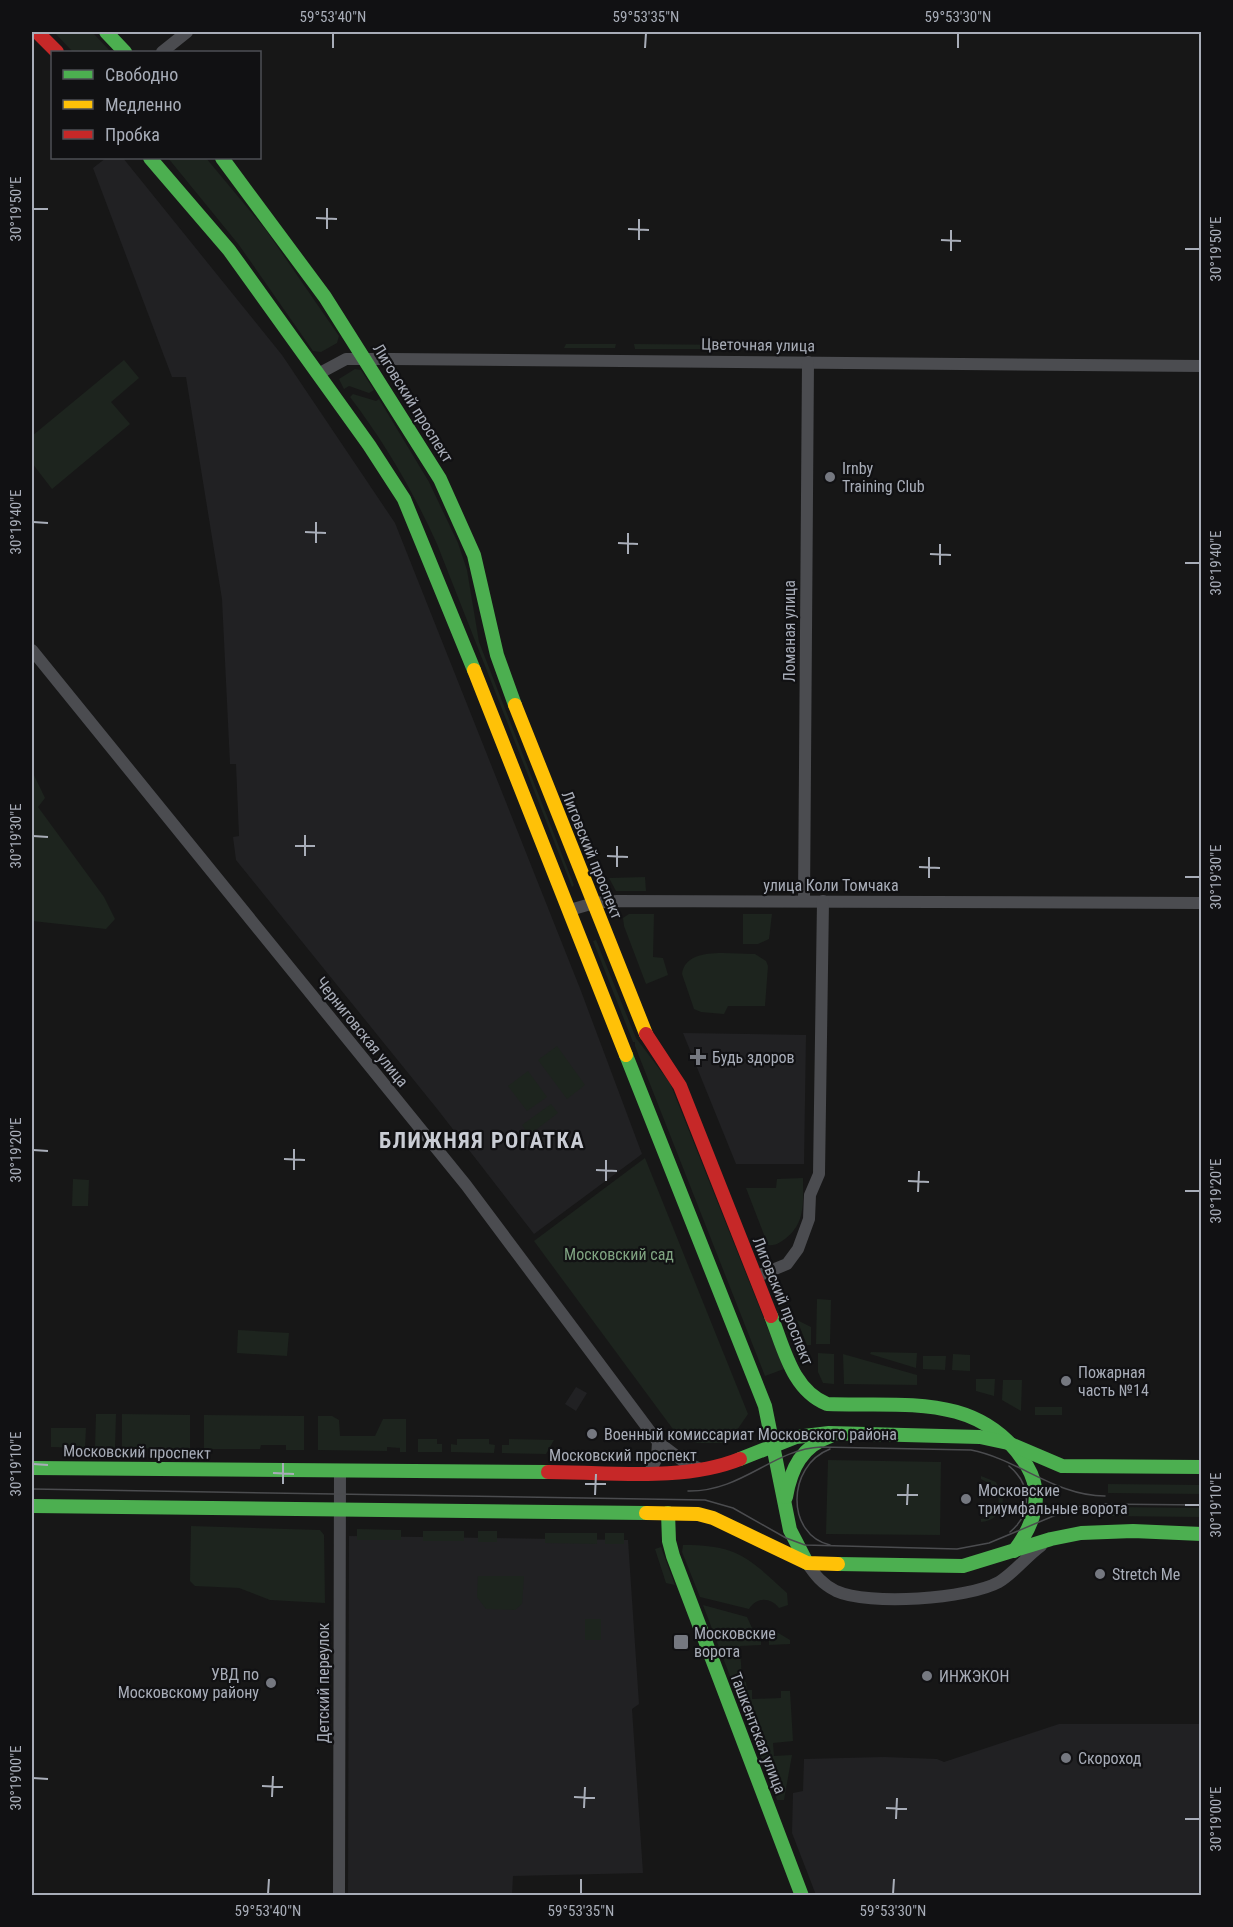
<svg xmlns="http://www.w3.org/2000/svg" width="1233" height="1927" font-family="'Roboto Condensed',sans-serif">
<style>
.built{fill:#212123}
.green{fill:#1d241e}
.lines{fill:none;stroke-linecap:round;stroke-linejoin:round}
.street{stroke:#4b4c50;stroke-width:12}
.fast{stroke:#4caf50;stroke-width:14}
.slow{stroke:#ffc107;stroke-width:14}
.jam{stroke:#c62828;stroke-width:14}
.tram{stroke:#4b4c4f;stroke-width:1.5}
.ticks{fill:none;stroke:#a8adb8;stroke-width:2}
.poi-dot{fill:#757880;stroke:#111113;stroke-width:2}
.labels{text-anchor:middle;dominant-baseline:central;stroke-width:4.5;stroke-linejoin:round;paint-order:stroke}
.street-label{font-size:16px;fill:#a8adb8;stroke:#111113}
.poi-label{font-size:16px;fill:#a8adb8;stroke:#111113;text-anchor:start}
.park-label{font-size:16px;fill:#7fa381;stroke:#111113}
.district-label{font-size:22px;font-weight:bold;letter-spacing:1.5px;fill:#c9ccd4;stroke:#111113}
.neatline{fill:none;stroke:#a8adb8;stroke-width:2}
.ticks-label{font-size:15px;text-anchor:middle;fill:#a8adb8}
</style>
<rect width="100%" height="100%" fill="#171717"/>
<!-- built -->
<g class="built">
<polygon points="106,158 123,158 282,355 395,523 581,991 642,1154 534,1234 438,1110 236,860 233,837 239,836 236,764 230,764 222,599 186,377 172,377 93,168"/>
<polygon points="683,1033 806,1035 804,1164 736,1164"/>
<polygon points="576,1387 587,1393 576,1411 565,1404"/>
<polygon points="349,1536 628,1540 639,1704 632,1709 643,1873 513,1876 512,1895 348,1896"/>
<polygon points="1059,1724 1201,1724 1201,1895 816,1895 792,1833 793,1793 803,1791 804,1759 884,1757 937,1759 944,1762"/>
</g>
<!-- green -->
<g class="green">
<polygon points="54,32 92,32 111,52 73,52"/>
<polygon points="168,158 206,158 266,230 339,336 337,343 321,352 313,351 239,245"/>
<polygon points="566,344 616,344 615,348 564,348"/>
<polygon points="634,344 736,345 737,349 635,349"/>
<polygon points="124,360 139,378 111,402 130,424 52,489 32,463 32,436"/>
<polygon points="355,369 361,370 374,390 369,393 349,386 344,389 339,379"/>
<path d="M353,394l23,7 3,-2 50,83 29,61 9,27 12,72 95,243 -2,2 -135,-343c-24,-53 -52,-101 -87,-147z"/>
<polygon points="32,771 45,798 38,807 104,897 115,919 106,929 32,921"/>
<polygon points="645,877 646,891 616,891 609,878"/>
<polygon points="629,914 654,914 653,957 663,958 668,975 646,984 624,926 623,918"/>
<polygon points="743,914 772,914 769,939 758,944 743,944"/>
<polygon points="596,940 636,1038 670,1083 784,1369 765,1376 635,1046 635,1042 633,1042 593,941"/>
<path d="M755,954l11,7 2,5 -3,40h-37l-4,8 -23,-2 -7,-3 -12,-35c4,-29 52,-19 73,-20z"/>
<polygon points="557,1046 585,1085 567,1099 538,1060"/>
<polygon points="528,1071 547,1097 527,1111 508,1086"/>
<polygon points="551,1104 558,1113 529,1135 522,1125"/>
<polygon points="645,1158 748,1414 728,1443 698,1443 681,1440 534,1241"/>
<path d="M803,1178c0,24 3,45 -18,61 -6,4 -10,7 -17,6l-22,-57h30l1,-9z"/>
<polygon points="73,1179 89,1180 88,1206 72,1206"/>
<polygon points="817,1299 831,1300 830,1344 816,1344"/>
<polygon points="797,1320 811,1327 811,1345 807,1345"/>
<polygon points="238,1330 289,1333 287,1356 237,1353"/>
<polygon points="871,1352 917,1353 916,1368 870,1354"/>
<polygon points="818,1353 834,1354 834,1384 823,1383 818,1372"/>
<polygon points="843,1354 917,1375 917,1385 844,1384"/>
<polygon points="953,1354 970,1355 970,1371 952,1370"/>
<polygon points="923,1356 946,1356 945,1370 923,1369"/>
<polygon points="976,1379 995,1379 994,1396 976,1391"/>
<polygon points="1003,1380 1022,1380 1021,1411 1002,1400"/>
<rect x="1035" y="1407" width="27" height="8"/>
<polygon points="96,1414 116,1414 115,1448 95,1448"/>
<polygon points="122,1414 190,1415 190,1449 122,1448"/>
<polygon points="204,1415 304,1416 304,1450 286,1450 286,1445 261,1445 260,1449 204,1449"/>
<polygon points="318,1416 332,1416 339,1420 340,1436 375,1436 383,1419 406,1419 406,1452 400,1452 400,1448 387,1447 387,1451 318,1450"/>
<polygon points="51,1428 86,1428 85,1448 51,1447"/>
<polygon points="418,1439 437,1439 437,1444 442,1444 442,1452 418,1452"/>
<polygon points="457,1439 489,1439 489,1444 495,1445 494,1453 451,1452 451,1444 457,1445"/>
<polygon points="509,1439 554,1440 546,1454 502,1453 502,1445 509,1445"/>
<polygon points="828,1460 941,1462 940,1535 826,1534"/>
<path d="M981,1476l15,6 7,17c-1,13 -8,22 -22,23v-3c18,-2 22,-19 13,-33l-13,-7z"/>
<polygon points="1108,1484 1201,1485 1201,1494 1108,1493"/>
<polygon points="1108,1507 1201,1508 1201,1517 1108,1516"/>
<polygon points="191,1526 320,1530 324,1535 325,1603 270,1600 239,1588 195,1586 190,1581"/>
<polygon points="357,1529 401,1530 401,1540 357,1540"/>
<rect x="423" y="1531" width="41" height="10"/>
<rect x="478" y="1531" width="19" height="11"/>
<polygon points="545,1533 597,1533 597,1544 545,1543"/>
<rect x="605" y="1533" width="19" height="11"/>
<path d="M683,1545c54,0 65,12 104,48l1,12 -9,3c-9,-11 -22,-11 -30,1l-49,-12 -18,-45z"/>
<polygon points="661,1547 675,1585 666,1583 655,1549"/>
<polygon points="478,1576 524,1576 522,1604 515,1610 486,1609 477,1597"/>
<polygon points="703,1605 747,1617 752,1628 761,1633 761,1645 740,1646 742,1681 746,1682 747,1690 752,1690 752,1699 781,1698 781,1691 790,1691 793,1741 773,1743 774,1756 792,1755 784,1800 777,1800"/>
<rect x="585" y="1619" width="16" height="21"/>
<polygon points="775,1631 790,1640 790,1644 769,1645 769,1633"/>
</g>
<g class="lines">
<!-- street -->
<g class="street">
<polyline points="162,52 187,32"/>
<polyline points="318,374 346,359 391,359 1202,366"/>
<polyline points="32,650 466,1185 658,1442 683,1461 700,1469"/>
<polyline points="804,901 808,362"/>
<polyline points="570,910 594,903 617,901 1202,903"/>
<polyline points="755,1277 787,1264 798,1249 809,1219 810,1195 819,1174 823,901"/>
<polyline points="649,1473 657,1458 658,1442"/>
<path d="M807,1563c8,12 15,21 29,28 33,15 132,8 163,-9 16,-10 27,-25 42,-36"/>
<polyline points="339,1896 340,1470"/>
</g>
<!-- fast -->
<g class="fast">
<polyline points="106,32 125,52"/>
<polyline points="150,158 229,250 369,445 404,499 474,670"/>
<polyline points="222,158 325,297 440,479 474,555 497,655 515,705"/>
<polyline points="626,1055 765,1406 790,1530 807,1563"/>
<path d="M771,1316c13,32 21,74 56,88 76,3 154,-13 200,62 18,30 6,60 -13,85"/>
<polyline points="740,1459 796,1437 829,1433 980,1437 1008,1443 1062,1466 1202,1467"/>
<polyline points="32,1468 548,1472"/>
<path d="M786,1497c5,-29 16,-51 45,-61"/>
<polyline points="32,1506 646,1513"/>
<polyline points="668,1513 669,1541 673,1556 802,1896"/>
<polyline points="838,1564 963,1566 1051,1539 1081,1533 1133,1531 1202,1534"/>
</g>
<!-- slow -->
<g class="slow">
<polyline points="474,670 626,1055"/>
<polyline points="515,705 646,1034"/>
<polyline points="646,1513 698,1514 713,1518 807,1563 838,1564"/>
</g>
<!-- jam -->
<g class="jam">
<polyline points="37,32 57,52"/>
<polyline points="646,1034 680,1086 771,1316"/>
<path d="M548,1472c61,0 135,10 192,-13"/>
</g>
<!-- tram -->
<g class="tram">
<path d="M1009,1466c22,18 24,47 1,66"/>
<polyline points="32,1489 705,1500 733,1508 786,1538 805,1545 957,1549 989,1543 1075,1507 1100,1504 1202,1505"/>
<path d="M688,1491c54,1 85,-42 133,-44l150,3c47,9 84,46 134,46"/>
<path d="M830,1545c-44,-10 -44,-79 0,-96"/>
</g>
</g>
<!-- ticks -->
<path class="ticks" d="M333,48v-15M645,48l1,-15M958,48v-15M33,209h15M316,218l21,1M327,229v-21M628,229l21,1M639,240v-21M941,240l20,1M1185,249h15M951,251v-21M33,522l15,1M305,532l21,1M316,543v-21M618,543l20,1M628,554v-21M930,554l21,1M1185,563h15M940,565v-21M33,836l15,1M295,846h20M305,856v-21M607,856l21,1M617,867v-21M919,867l21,1M1185,877h15M929,878v-21M33,1150l15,1M284,1159l21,1M294,1170v-21M596,1170l21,1M606,1181v-21M908,1181l21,1M1185,1191h15M918,1192l1,-21M33,1464l15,1M273,1473l21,1M283,1484v-21M585,1484h21M595,1495l1,-21M897,1495h21M907,1505l1,-21M1185,1505h15M33,1778l15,1M262,1786l21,1M272,1797l1,-21M574,1797l21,1M584,1808l1,-21M886,1808l21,1M896,1819l1,-21M1185,1819h15M268,1894l1,-15M581,1894v-15M893,1894l1,-15"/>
<!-- markers -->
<g class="poi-dot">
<circle cx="830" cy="477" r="6"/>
<path d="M695 1048h6v6h6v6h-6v6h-6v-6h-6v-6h6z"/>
<circle cx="1066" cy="1381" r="6"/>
<circle cx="592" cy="1434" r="6"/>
<circle cx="966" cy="1499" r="6"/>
<circle cx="1100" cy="1574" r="6"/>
<rect x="673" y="1634" width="16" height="16" rx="3"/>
<circle cx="927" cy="1676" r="6"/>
<circle cx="271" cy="1683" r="6"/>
<circle cx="1066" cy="1758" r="6"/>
</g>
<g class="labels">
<!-- street labels -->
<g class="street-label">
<text transform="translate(758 345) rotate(1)">Цветочная улица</text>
<text transform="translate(413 403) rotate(58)">Лиговский проспект</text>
<text transform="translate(789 631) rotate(-90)">Ломаная улица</text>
<text transform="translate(592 855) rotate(68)">Лиговский проспект</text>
<text x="831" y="885">улица Коли Томчака</text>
<text transform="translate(362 1032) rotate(51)">Черниговская улица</text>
<text transform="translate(783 1301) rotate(68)">Лиговский проспект</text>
<text transform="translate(137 1452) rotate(1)">Московский проспект</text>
<text x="623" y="1455">Московский проспект</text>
<text transform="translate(323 1683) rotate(-90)">Детский переулок</text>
<text transform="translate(758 1733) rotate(69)">Ташкентская улица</text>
</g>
<!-- poi labels -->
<g class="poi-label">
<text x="842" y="468">Irnby<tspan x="842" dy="18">Training Club</tspan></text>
<text x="712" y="1057">Будь здоров</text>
<text x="1078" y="1372">Пожарная<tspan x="1078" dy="18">часть №14</tspan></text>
<text x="604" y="1434">Военный комиссариат Московского района</text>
<text x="978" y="1490">Московские<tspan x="978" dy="18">триумфальные ворота</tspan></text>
<text x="1112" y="1574">Stretch Me</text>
<text x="694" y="1633">Московские<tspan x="694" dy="18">ворота</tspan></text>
<text x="259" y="1674" text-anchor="end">УВД по<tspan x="259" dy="18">Московскому району</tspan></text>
<text x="939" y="1676">ИНЖЭКОН</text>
<text x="1078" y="1758">Скороход</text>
</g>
<!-- park labels -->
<g class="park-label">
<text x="619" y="1254">Московский сад</text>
</g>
<!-- district labels -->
<g class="district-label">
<text x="482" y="1140">БЛИЖНЯЯ РОГАТКА</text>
</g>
</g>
<!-- border -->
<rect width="1233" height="1927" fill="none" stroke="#111113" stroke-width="66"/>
<!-- legend -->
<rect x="51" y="51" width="210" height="108" fill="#111113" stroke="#4d4f55" stroke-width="1.5"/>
<rect x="63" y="70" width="30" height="9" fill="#4caf50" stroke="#4d4f55" stroke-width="1.5"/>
<text x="105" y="81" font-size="18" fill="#a8adb8">Свободно</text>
<rect x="63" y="100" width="30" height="9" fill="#ffc107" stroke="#4d4f55" stroke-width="1.5"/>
<text x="105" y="111" font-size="18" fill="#a8adb8">Медленно</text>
<rect x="63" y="130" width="30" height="9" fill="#c62828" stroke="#4d4f55" stroke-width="1.5"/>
<text x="105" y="141" font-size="18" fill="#a8adb8">Пробка</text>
<rect x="33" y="33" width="1167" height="1861" class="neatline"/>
<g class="ticks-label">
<text x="333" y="22">59°53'40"N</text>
<text x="646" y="22">59°53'35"N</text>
<text x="958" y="22">59°53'30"N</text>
<text transform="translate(16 209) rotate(-90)" y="5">30°19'50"E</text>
<text transform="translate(1216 249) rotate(-90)" y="5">30°19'50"E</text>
<text transform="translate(16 522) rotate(-90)" y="5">30°19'40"E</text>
<text transform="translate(1216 563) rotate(-90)" y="5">30°19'40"E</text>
<text transform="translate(16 836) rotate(-90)" y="5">30°19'30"E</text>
<text transform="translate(1216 877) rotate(-90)" y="5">30°19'30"E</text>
<text transform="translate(16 1150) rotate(-90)" y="5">30°19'20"E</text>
<text transform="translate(1216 1191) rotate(-90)" y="5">30°19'20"E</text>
<text transform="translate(16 1464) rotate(-90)" y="5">30°19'10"E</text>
<text transform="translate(1216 1505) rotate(-90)" y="5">30°19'10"E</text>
<text transform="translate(16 1778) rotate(-90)" y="5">30°19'00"E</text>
<text transform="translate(1216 1819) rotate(-90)" y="5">30°19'00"E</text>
<text x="268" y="1916">59°53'40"N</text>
<text x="581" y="1916">59°53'35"N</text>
<text x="893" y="1916">59°53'30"N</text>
</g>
</svg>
